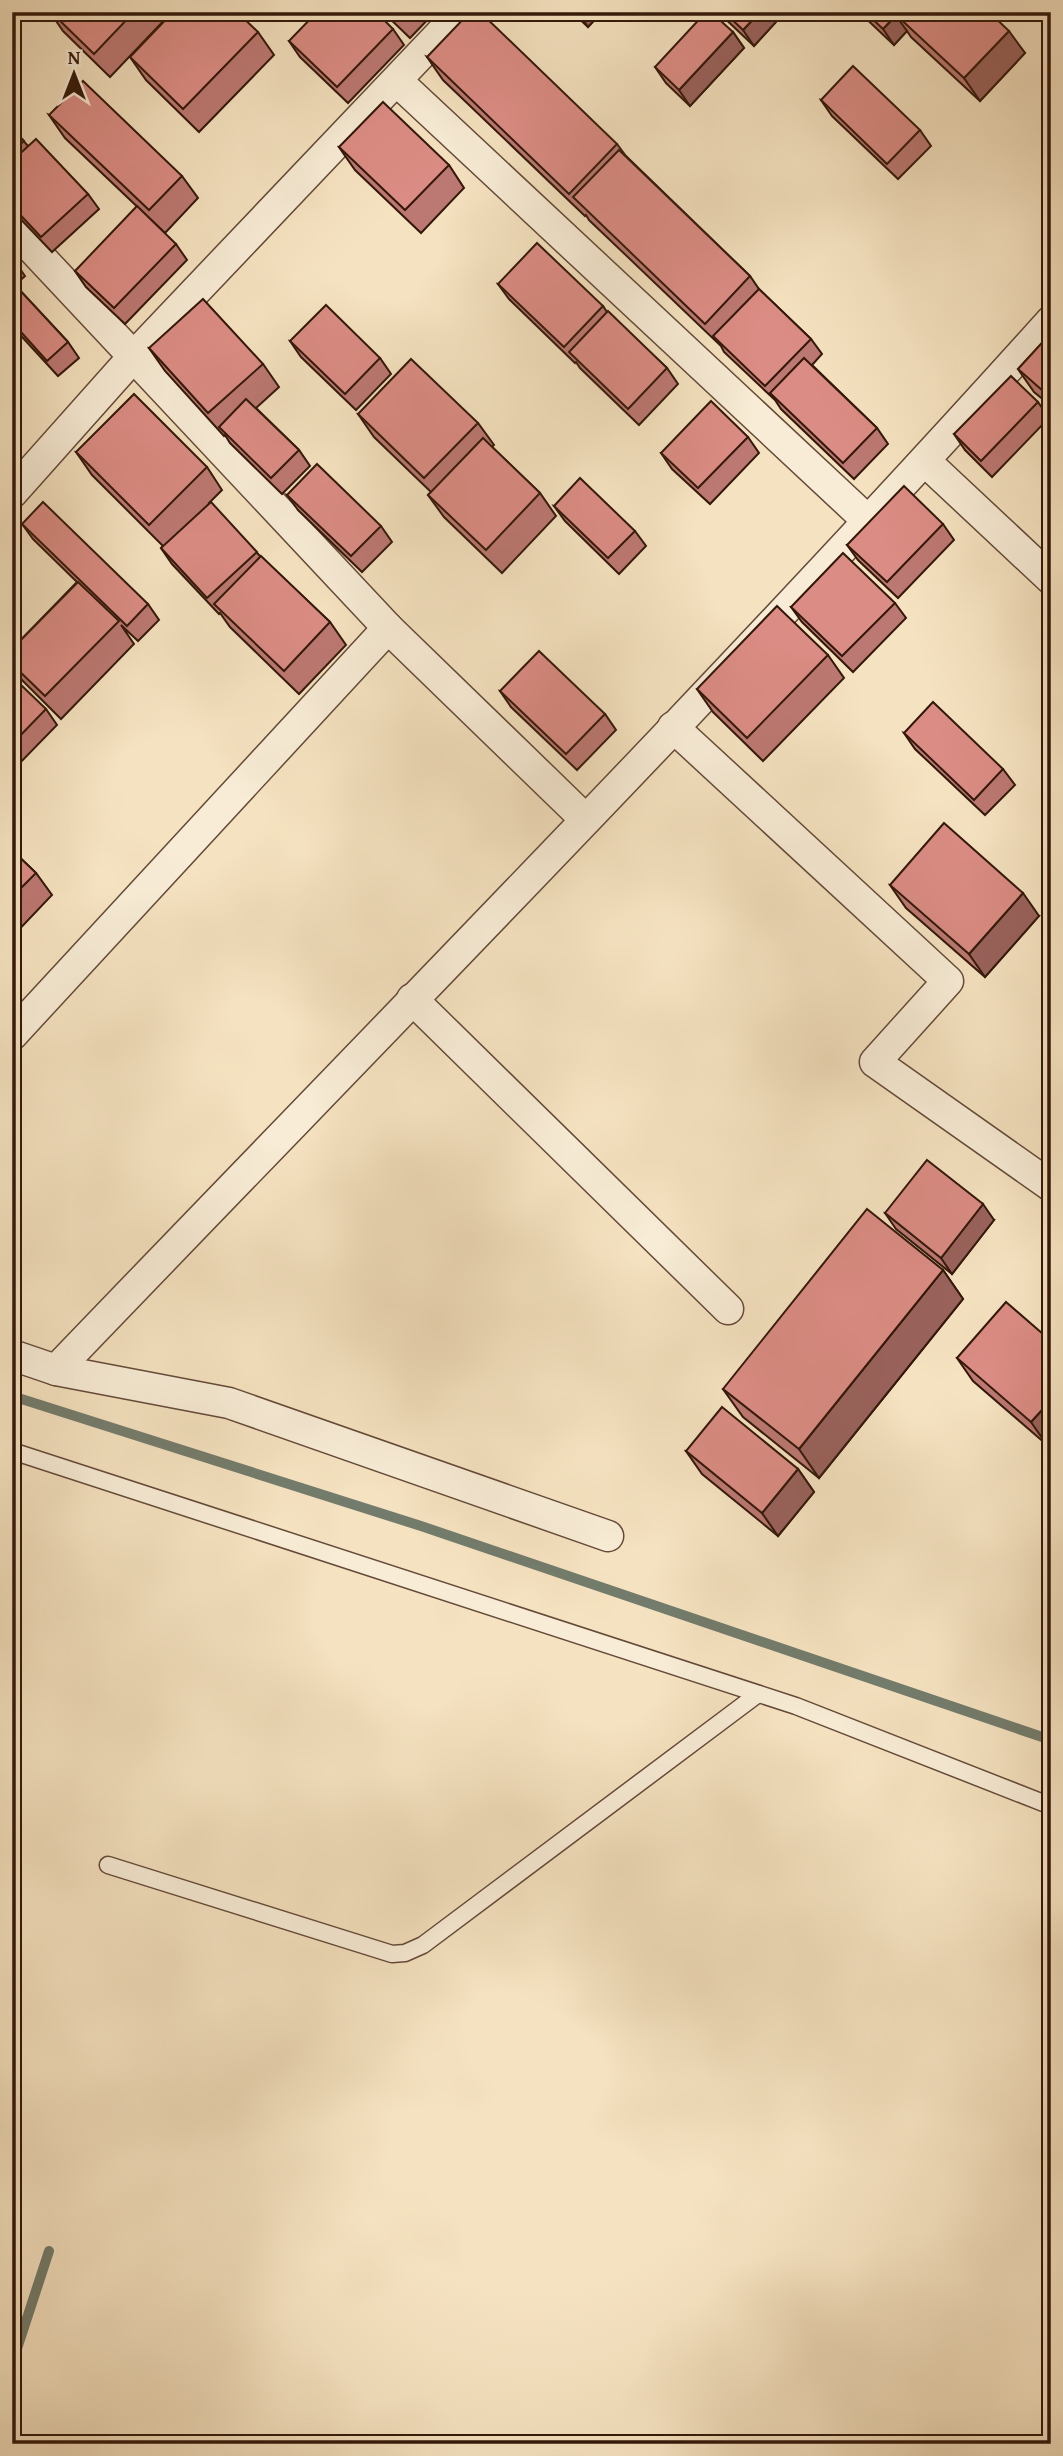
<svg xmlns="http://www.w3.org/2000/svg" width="1063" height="2456" font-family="'Gentium Book Plus',serif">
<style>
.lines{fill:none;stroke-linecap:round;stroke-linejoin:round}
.stream{stroke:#737c6c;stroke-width:10}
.service-casing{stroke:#644a38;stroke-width:19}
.minor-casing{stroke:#644a38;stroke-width:33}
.service{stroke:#f8ecd6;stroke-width:16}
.minor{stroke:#f8ecd6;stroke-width:30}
.wall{fill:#bc7872;stroke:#33180a;stroke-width:2}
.shaded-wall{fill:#99625c;stroke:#33180a;stroke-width:2}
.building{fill:#db8c84;stroke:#33180a;stroke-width:2}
</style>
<rect width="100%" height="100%" fill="#f5e2c0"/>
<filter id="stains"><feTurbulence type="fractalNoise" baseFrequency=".00286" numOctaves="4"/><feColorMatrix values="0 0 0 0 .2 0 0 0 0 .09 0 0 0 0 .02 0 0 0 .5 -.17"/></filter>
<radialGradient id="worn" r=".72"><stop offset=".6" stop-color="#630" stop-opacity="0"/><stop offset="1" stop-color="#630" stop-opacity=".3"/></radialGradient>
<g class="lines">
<!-- stream -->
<g class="stream">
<polyline points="12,1396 421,1526 1051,1740"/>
<polyline points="12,2364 49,2251"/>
</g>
<!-- service casing -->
<g class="service-casing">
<g id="service">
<polyline points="12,1451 796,1706 1051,1806"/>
<polyline points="108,1865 392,1954 405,1953 423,1945 758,1694"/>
</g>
</g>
<!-- minor casing -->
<g class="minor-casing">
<g id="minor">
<polyline points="397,81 867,520"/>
<polyline points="12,227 388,628 585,819"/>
<polyline points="925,461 1051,579"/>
<polyline points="12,493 134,356 461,12"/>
<polyline points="673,727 948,981 875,1062 1051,1186"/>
<polyline points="412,999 728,1309"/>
<polyline points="12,1035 388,628"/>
<polyline points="12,1355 56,1370 229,1403 608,1536"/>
<path d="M56,1370c334,-348 673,-691 995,-1049"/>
</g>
</g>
<!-- service -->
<use href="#service" class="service"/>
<!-- minor -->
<use href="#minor" class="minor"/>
</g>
<!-- wall -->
<g class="wall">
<polygon points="50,12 172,12 110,77 63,31"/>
<polygon points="383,12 435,12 410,38"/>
<polygon points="572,12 602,12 588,27"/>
<polygon points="718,12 785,12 754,46"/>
<polygon points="859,12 989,12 1025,53 980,101 911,37 907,31 894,45"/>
<polygon points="393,29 404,45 348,103 300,57 289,41"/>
<polygon points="258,32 274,55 199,132 146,80 130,57"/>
<polygon points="733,32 744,48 690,106 666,83 655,67"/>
<polygon points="427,57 617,144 626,156 750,276 759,289 811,339 822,354 812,365 877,428 888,444 854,479 781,409 775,400 724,352 721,346 589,220 586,215 585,216 443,80"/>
<polygon points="821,100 920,130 931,146 898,179 832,116"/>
<polygon points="49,115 182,176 198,198 165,233 65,138"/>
<polygon points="12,128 28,146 88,194 99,209 52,252 12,210"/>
<polygon points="339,147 449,165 464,188 421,233 355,170"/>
<polygon points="176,244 187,260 125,324 86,287 75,271"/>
<polygon points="14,260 25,276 15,285 68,342 79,358 58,376 12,326 12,262"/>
<polygon points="498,284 603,306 607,312 667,368 678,384 639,425 580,368 576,362 575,363 509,299"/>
<polygon points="1051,333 1051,406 1034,392 1018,369"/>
<polygon points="290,341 380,358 391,374 356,410 301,357"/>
<polygon points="149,348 263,364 279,387 256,408 299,450 310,466 282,494 230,443 225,435 224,436 165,371"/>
<polygon points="1038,402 1049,418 992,477 965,450 954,434"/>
<polygon points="358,414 478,423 494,445 492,447 540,493 556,516 502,573 444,517 428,495 431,492 374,437"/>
<polygon points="748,437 759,453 710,504 672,469 661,453"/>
<polygon points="76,452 207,467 222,490 209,503 260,556 330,622 346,645 299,694 230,627 220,613 219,614 172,564 161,548 163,546 92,475"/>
<polygon points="287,495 381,526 392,542 362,572 298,510"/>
<polygon points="554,506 635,531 646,546 619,574 565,521"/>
<polygon points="22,524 148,604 159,620 138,641 121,625 134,644 61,719 21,679 12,667 12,649 77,582 33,539"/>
<polygon points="943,524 954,540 898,598 858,560 847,545"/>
<polygon points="895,603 906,618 853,672 802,622 791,607"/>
<polygon points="828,655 844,678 763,761 713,712 697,689"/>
<polygon points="12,691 46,709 57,725 12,771"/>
<polygon points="500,691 605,714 616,730 577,770 511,707"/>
<polygon points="904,733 1003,769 1015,785 985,815 915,749"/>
<polygon points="12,850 36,873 52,895 12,937"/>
<polygon points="890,885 1039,916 985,977 906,908"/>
<polygon points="885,1213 994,1220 952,1274 896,1229"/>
<polygon points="943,1270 963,1299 819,1478 743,1417 723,1389"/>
<polygon points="1051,1341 1051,1441 1047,1445 973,1381 957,1358"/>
<polygon points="686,1451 798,1469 814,1492 778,1536 702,1474"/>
</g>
<!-- shaded-wall -->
<g class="shaded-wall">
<polygon points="578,12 602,12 588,27"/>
<polygon points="760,12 785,12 754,46 743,30"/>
<polygon points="896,16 907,31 894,45 883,29"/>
<polygon points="1009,31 1025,53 980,101 964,78"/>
<polygon points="733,32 744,48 690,106 679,90"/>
<polygon points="1023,893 1039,916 985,977 969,954"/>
<polygon points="983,1204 994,1220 952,1274 941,1258"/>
<polygon points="943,1270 963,1299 819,1478 799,1449"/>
<polygon points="1051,1400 1051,1441 1047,1445 1031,1422"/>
<polygon points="798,1469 814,1492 778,1536 762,1513"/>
</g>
<!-- building -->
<g class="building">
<polygon points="51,12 134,12 94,54"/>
<polygon points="173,12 237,12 258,32 183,109 130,57"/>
<polygon points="317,12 376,12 393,29 337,87 289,41"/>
<polygon points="470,12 480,12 617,144 569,194 427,57"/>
<polygon points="706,12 711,12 733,32 679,90 655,67"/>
<polygon points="724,12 760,12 743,30"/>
<polygon points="865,12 897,12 895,14 896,15 883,29"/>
<polygon points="897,12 989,12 1009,31 964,78 895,14"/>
<polygon points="853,66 920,130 887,164 821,100"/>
<polygon points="83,81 182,176 149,210 49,115"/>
<polygon points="383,102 449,165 405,210 339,147"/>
<polygon points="12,128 24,141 12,152"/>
<polygon points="36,139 88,194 41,237 12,206 12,161"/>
<polygon points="619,150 750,276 705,324 573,197"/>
<polygon points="137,206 176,244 114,308 75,271"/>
<polygon points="537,243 603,306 564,347 498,284"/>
<polygon points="15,285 68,342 47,361 12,322 12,287"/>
<polygon points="759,289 811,339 765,386 713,336"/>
<polygon points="203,299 263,364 208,413 149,348"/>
<polygon points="326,305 380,358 345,394 290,341"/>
<polygon points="608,311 667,368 628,409 569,352"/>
<polygon points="1051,333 1051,398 1018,369"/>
<polygon points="804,358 877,428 843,463 770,393"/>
<polygon points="411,359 478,423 424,478 358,414"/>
<polygon points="1011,376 1038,402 981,461 954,434"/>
<polygon points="134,394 207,467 149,525 76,452"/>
<polygon points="246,399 299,450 271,478 219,427"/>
<polygon points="711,401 748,437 698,488 661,453"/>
<polygon points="483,438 540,493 486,550 428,495"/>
<polygon points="317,464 381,526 351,556 287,495"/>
<polygon points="580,478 635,531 608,558 554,506"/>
<polygon points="904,486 943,524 887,582 847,545"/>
<polygon points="43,502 148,604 127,626 22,524"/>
<polygon points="211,502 257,552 207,598 161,548"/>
<polygon points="843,553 895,603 842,656 791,607"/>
<polygon points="261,556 330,622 284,671 214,604"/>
<polygon points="78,582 119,621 45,696 12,664 12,649"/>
<polygon points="777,606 828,655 747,738 697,689"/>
<polygon points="539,651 605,714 566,754 500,691"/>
<polygon points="20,684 46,709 12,744 12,691"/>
<polygon points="933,702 1003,769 974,800 904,733"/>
<polygon points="944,823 1023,893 969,954 890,885"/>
<polygon points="12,850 36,873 12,897"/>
<polygon points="927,1160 983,1204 941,1258 885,1213"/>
<polygon points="867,1209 943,1270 799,1449 723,1389"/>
<polygon points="1006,1302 1051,1341 1051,1400 1031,1422 957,1358"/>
<polygon points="722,1407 798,1469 762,1513 686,1451"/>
</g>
<!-- margin -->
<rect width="1063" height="2456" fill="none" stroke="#f5e2c0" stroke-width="42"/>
<rect x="14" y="14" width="1035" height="2428" fill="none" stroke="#33180a" stroke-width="3.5"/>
<rect x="21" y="21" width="1021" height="2414" fill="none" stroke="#33180a" stroke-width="2"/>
<!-- north arrow -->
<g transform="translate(74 74)" stroke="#f8ecd6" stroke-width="5" paint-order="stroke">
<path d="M0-5L12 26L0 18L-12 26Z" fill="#33180a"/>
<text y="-10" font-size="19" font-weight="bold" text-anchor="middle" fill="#33180a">N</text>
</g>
<rect width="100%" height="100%" filter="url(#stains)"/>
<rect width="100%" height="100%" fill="url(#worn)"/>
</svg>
